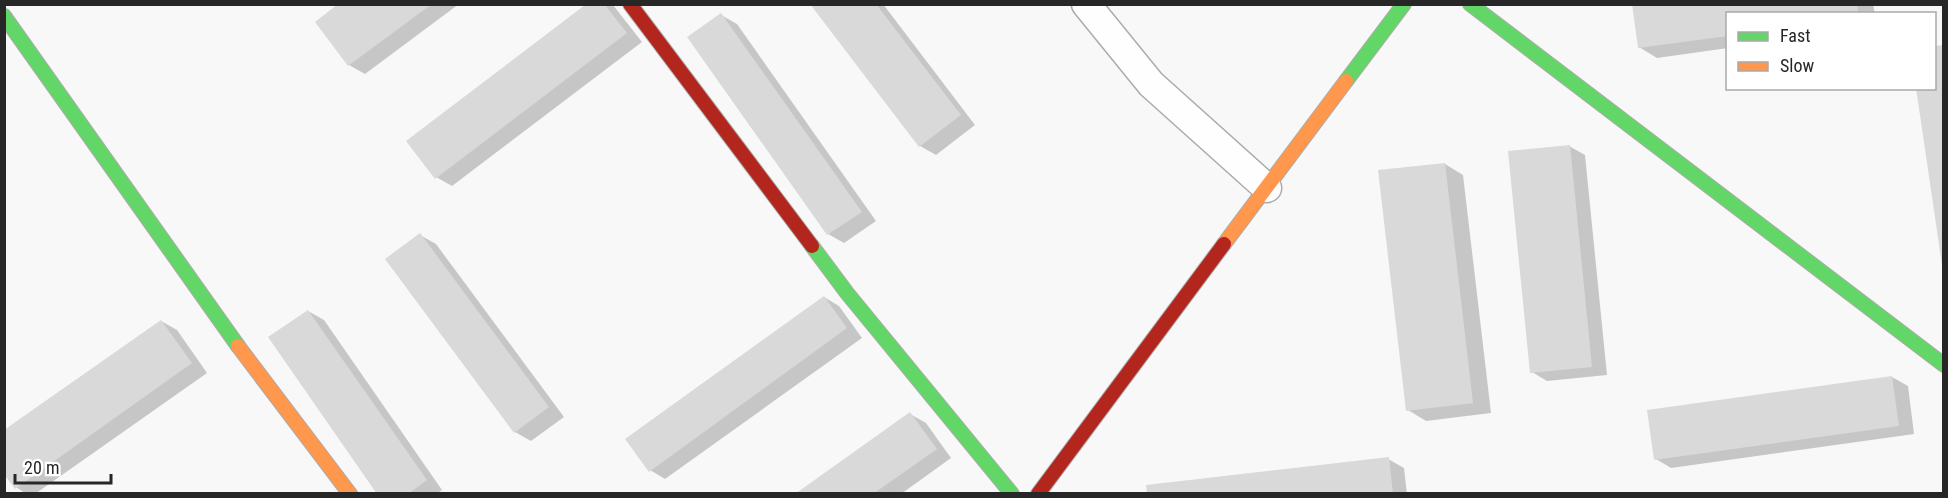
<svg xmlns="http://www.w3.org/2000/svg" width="1948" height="498" font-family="'Roboto Condensed',sans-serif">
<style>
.shadow{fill:#0003}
.building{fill:#d9d9da}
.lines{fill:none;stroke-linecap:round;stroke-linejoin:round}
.street-casing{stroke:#ababac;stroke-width:31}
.fast-casing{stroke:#ababac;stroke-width:16}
.slow-casing{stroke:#ababac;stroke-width:16}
.jam-casing{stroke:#ababac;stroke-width:16}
.street{stroke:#fefefe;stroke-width:28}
.fast{stroke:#63d668;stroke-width:14}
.slow{stroke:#ff974d;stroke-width:14}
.jam{stroke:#b3261e;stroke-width:14}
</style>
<rect width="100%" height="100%" fill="#f8f8f9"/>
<!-- shadow -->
<g class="shadow">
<polygon points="341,4 459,4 365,74 349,65 317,22"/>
<polygon points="587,4 613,5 642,42 452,186 436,177 408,141"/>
<polygon points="812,4 883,4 975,125 936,155 920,146"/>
<polygon points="1634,4 1873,4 1875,14 1728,14 1728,48 1657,58 1639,47"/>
<polygon points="721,15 737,24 876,221 844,243 828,234"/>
<polygon points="1569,146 1585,155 1607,375 1547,381 1532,372"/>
<polygon points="1445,164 1463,175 1491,413 1426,421 1408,410"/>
<polygon points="420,235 436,244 564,417 531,441 515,432 387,259"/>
<polygon points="824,297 839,306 862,338 665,479 650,470"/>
<polygon points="308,311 324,320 442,490 436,494 379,494"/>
<polygon points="161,321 177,330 207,373 35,494 26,494 16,487"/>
<polygon points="1892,377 1908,386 1914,434 1671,468 1656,459"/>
<polygon points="910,414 926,423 951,458 901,494 797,494"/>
<polygon points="1388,459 1404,468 1407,494 1149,494"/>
</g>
<!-- building -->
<g class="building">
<polygon points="338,4 432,4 348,66 315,22"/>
<polygon points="810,4 876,4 961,115 919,147"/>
<polygon points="1632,4 1857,4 1858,14 1728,14 1728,36 1638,48"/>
<polygon points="585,5 605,5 627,33 435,179 406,141"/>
<polygon points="721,13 862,212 827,235 687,37"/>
<polygon points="1944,45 1944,265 1942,265 1916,88 1934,88 1934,46"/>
<polygon points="1570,145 1592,367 1530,373 1508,151"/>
<polygon points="1445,163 1473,403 1406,411 1378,170"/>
<polygon points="420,233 549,407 514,433 385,259"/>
<polygon points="824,296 847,328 649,472 625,439"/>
<polygon points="308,310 427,480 408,494 377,494 268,337"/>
<polygon points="161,320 192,363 15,489 4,474 4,430"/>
<polygon points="1892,376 1899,426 1654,460 1647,410"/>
<polygon points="910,412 937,449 873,494 795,494"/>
<polygon points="1389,457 1393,494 1147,494 1146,485"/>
</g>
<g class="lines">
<!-- street casing -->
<g class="street-casing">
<polyline id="street" points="1086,4 1151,84 1267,188"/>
</g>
<!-- fast casing -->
<g class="fast-casing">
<g id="fast">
<polyline points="1470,4 1944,365"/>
<polyline points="4,16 238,346"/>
<polyline points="1346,81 1404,4"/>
<polyline points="812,246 847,293 1012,494"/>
</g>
</g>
<!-- slow casing -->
<g class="slow-casing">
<g id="slow">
<polyline points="1224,244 1346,81"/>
<polyline points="238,346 350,494"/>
</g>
</g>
<!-- jam casing -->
<g class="jam-casing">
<g id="jam">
<polyline points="630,4 812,246"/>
<polyline points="1038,494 1224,244"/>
</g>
</g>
<!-- street -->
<use href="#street" class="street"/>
<!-- fast -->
<use href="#fast" class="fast"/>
<!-- slow -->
<use href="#slow" class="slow"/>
<!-- jam -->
<use href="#jam" class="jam"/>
</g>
<!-- border -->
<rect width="1948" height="498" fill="none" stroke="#272728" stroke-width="12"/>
<!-- legend -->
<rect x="1726" y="12" width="210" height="78" fill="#ffffff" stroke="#a9a9a9" stroke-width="1.5"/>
<rect x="1738" y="32" width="30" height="9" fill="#63d668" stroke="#a9a9a9" stroke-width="1.5"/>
<text x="1780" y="42" font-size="18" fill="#272728">Fast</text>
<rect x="1738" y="62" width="30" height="9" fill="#ff974d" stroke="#a9a9a9" stroke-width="1.5"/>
<text x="1780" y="72" font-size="18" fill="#272728">Slow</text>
<!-- scale -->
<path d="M15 474v9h96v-9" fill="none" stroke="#272728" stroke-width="3"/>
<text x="24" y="474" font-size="18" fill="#272728" stroke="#ffffff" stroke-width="4.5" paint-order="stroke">20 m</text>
</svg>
